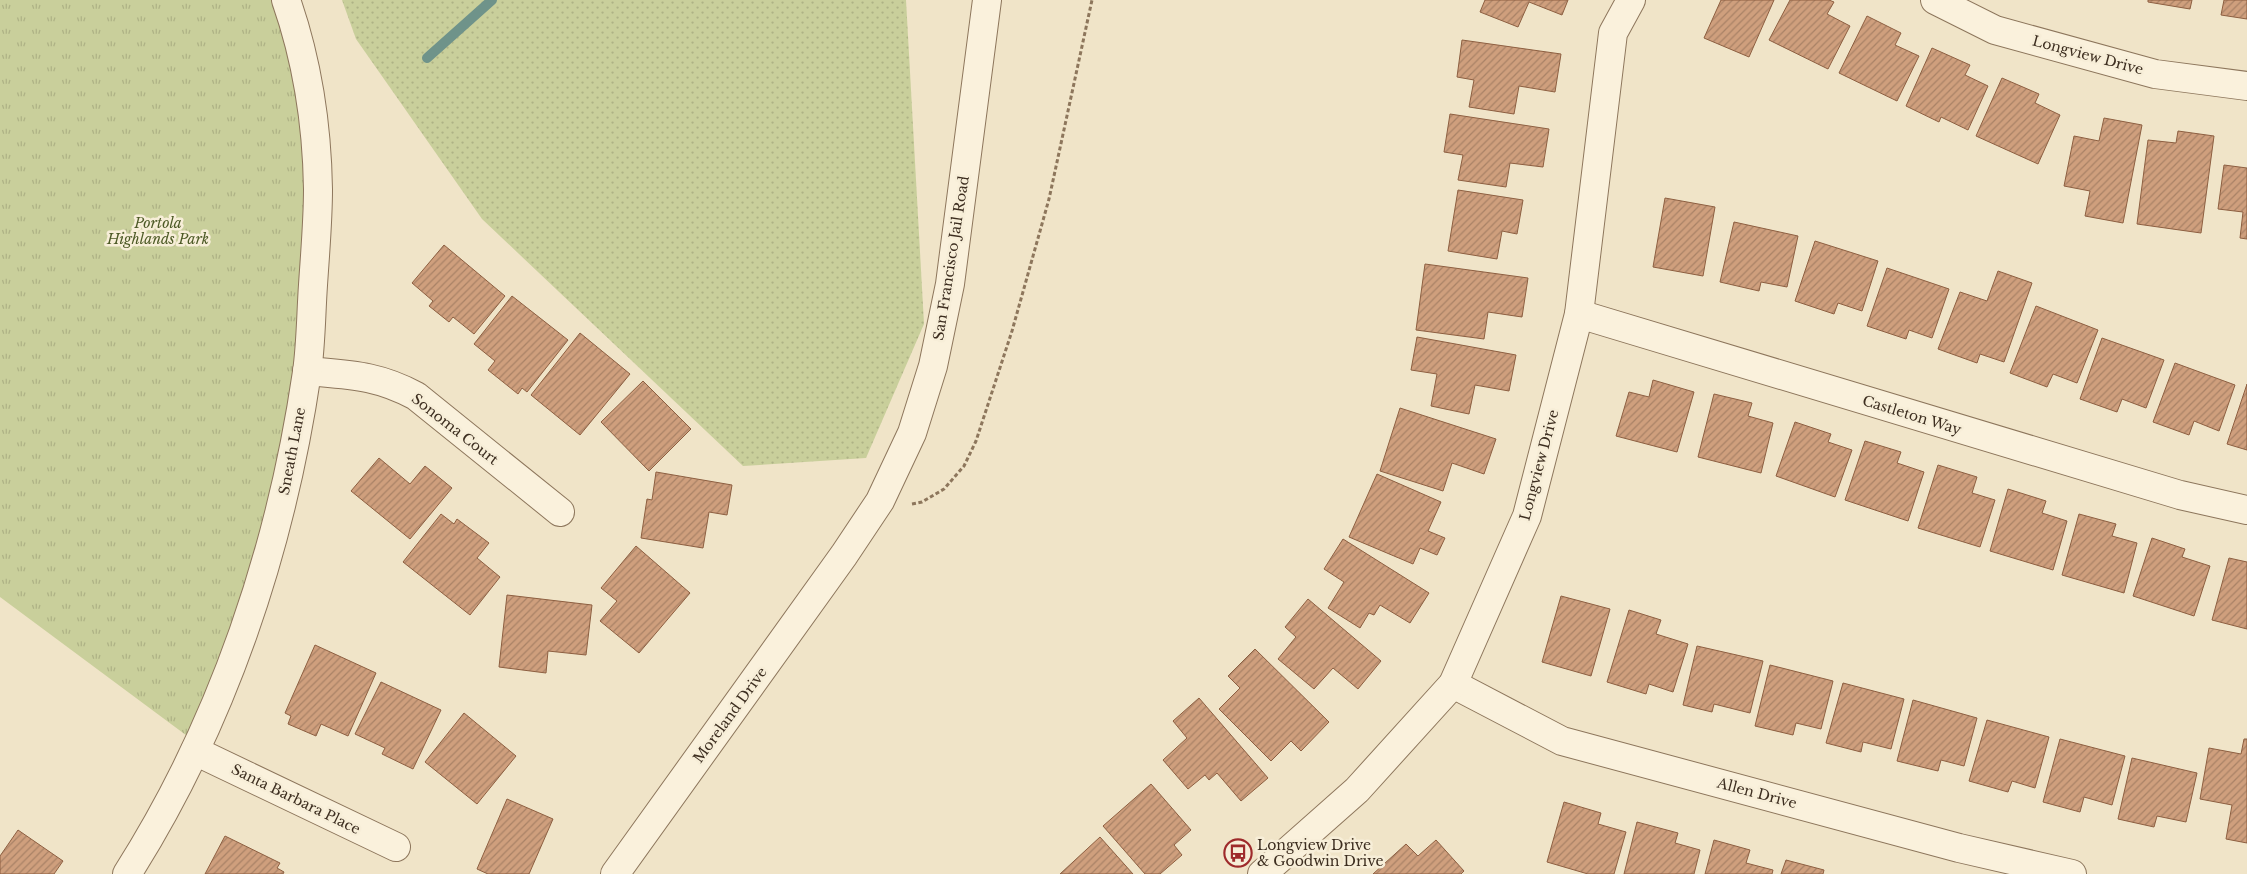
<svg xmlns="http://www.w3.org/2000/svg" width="2247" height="874" font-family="'Libre Baskerville',serif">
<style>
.grass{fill:url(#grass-dots)}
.park{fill:url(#park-tufts)}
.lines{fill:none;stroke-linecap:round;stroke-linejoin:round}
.stream{stroke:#6f938a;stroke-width:10}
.building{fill:url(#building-hatch);stroke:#8d5f41}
.minor-casing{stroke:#8d765c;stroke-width:30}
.path{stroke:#8d765c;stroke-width:3;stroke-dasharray:4 2.5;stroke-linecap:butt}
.minor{stroke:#faf1dc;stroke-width:28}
.labels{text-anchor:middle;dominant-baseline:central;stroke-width:5;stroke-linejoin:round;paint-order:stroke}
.street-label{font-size:14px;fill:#3d2e20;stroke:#f7eed8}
.park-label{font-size:14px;font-style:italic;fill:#4d5a26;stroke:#f7eed8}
.poi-label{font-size:14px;fill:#3d2e20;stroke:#f7eed8;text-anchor:start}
</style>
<defs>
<pattern id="grass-dots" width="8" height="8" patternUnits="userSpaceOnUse" patternTransform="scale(1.25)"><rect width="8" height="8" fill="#c9cf9b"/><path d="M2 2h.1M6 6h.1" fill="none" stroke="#aeb285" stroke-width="1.8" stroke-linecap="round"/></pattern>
<pattern id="park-tufts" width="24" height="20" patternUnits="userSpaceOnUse" patternTransform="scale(1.25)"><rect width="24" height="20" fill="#c9cf9b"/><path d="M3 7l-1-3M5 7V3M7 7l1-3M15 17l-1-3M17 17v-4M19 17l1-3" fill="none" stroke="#aeb285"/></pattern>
<pattern id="building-hatch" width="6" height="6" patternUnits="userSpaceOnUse" patternTransform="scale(1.25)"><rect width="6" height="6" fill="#cf9f7d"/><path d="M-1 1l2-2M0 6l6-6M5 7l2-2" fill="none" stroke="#a98266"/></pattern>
</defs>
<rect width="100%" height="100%" fill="#f0e4c8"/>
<!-- grass -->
<polygon class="grass" points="342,0 906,0 924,324 866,458 743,466 482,219 356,39"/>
<!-- park -->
<polygon class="park" points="0,0 296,0 312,97 309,372 202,747 0,597"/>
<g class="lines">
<!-- stream -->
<polyline class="stream" points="427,58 492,0"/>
</g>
<!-- building -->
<g class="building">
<polygon points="1485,0 1568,0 1562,15 1529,2 1518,27 1480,12"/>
<polygon points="1721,0 1774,0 1749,57 1704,38"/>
<polygon points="1790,0 1829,0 1834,2 1827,14 1850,26 1828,69 1769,40"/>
<polygon points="2148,0 2192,0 2190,9 2148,2"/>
<polygon points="2224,0 2247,0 2247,19 2221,15"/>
<polygon points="1867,16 1901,33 1895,45 1919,56 1897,101 1839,73"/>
<polygon points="1462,40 1561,54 1555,92 1519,86 1514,114 1469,107 1474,80 1457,77"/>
<polygon points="1932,48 1970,65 1965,75 1988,86 1968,130 1941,117 1939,122 1906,106"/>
<polygon points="2002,78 2039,94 2035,103 2060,115 2038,164 1976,136"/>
<polygon points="1450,114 1549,129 1543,167 1510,163 1506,187 1458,180 1463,155 1444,152"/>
<polygon points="2104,118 2142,125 2123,223 2085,216 2090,191 2064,186 2074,136 2099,141"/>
<polygon points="2178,131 2214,136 2201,233 2137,224 2148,140 2176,143"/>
<polygon points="2224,165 2247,168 2247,239 2240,238 2243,212 2218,209"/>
<polygon points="1458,190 1523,200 1517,234 1502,231 1497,259 1448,251"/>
<polygon points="1665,198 1715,207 1703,276 1653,267"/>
<polygon points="1734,222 1798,236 1787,287 1761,282 1759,291 1720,282"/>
<polygon points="1815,241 1878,261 1862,311 1838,303 1834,314 1795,301"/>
<polygon points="444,245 505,296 474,334 453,317 449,322 429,306 433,301 412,283"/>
<polygon points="1425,264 1528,278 1522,317 1488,312 1484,339 1416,330"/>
<polygon points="1887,268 1949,289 1932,338 1909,330 1906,339 1867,326"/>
<polygon points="1998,271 2032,283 2004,362 1980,354 1977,363 1938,349 1960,292 1987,301"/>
<polygon points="512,296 568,340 527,392 522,388 518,394 488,370 495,361 474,344"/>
<polygon points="2036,306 2098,330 2077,383 2053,374 2047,387 2010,373"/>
<polygon points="580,333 630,374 580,435 531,395"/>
<polygon points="1417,337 1516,355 1509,391 1475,385 1469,414 1431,406 1437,374 1411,370"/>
<polygon points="2102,338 2164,360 2146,408 2122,399 2117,412 2080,399"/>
<polygon points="2175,363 2235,385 2219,431 2194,421 2189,435 2153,422"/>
<polygon points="1653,380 1694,392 1677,452 1616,436 1629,392 1649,397"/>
<polygon points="643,381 691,429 649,471 601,422"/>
<polygon points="2247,384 2247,450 2227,444"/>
<polygon points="1714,394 1752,403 1748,416 1773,423 1761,473 1698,457"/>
<polygon points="1400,408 1496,439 1484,474 1452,463 1443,491 1380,471"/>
<polygon points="1795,422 1831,434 1828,442 1852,450 1835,497 1776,476"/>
<polygon points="1865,441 1901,452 1897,463 1924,472 1908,521 1845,500"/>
<polygon points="379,458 410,484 425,466 452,488 410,539 351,491"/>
<polygon points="1938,465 1977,477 1972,493 1995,500 1980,547 1918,528"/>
<polygon points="656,472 732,485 727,515 709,512 703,548 641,538 647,499 652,500"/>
<polygon points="1377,474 1441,502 1428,531 1445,538 1437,555 1420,548 1413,564 1349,537"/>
<polygon points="2008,489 2046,501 2042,513 2067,521 2053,570 1990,551"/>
<polygon points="441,514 454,524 457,519 489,543 477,558 500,577 470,615 403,562"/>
<polygon points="2079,514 2116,524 2112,536 2137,543 2124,593 2062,575"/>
<polygon points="2152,538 2185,549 2182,557 2210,566 2194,616 2133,596"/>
<polygon points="1343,539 1429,593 1410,623 1380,605 1374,615 1369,613 1360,628 1328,608 1344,582 1324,569"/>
<polygon points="636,546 690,593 639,653 600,621 617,601 601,588"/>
<polygon points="2229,558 2247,562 2247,629 2212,620"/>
<polygon points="507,595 592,605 586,655 548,651 546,673 499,667"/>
<polygon points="1561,596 1610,609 1591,676 1542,662"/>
<polygon points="1308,599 1381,661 1358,689 1333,668 1314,689 1278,659 1296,637 1285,627"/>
<polygon points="1629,610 1661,620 1656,634 1688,644 1673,692 1649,684 1646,694 1607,682"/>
<polygon points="315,645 376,673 348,736 321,724 316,736 288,724 291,716 285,713"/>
<polygon points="1697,646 1763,661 1750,713 1714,704 1712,712 1683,705"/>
<polygon points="1255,649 1329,722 1301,751 1291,741 1271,761 1219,709 1240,688 1228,676"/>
<polygon points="1770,665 1833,681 1821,729 1796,723 1793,735 1755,726"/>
<polygon points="381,682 441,710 413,769 382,754 385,748 355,734"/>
<polygon points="1843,683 1904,699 1891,749 1863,742 1861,752 1826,743"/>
<polygon points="1199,698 1268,778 1241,801 1217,773 1209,780 1205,775 1188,789 1163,760 1187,738 1173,721"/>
<polygon points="1913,700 1977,718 1964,766 1941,760 1938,771 1897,761"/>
<polygon points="464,713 516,756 477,804 425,762"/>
<polygon points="1987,720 2049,737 2035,788 2012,781 2008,792 1969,781"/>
<polygon points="2060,739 2125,756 2112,805 2084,797 2080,812 2043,802"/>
<polygon points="2244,739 2247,739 2247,843 2226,839 2232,805 2200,799 2209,748 2241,754"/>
<polygon points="2132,758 2197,773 2186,822 2157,816 2154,827 2118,819"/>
<polygon points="1151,784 1191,830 1174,845 1182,855 1160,874 1145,874 1103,826"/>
<polygon points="507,799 553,819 529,874 488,874 477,869"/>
<polygon points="1564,802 1601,813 1598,824 1626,832 1614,874 1588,874 1547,862"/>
<polygon points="1637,822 1678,833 1675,843 1700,850 1694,874 1624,874"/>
<polygon points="18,830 63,861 54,874 0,874 0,856"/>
<polygon points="225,836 280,863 277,868 284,872 283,874 205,874"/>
<polygon points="1100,837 1133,874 1060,874"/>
<polygon points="1436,840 1464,871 1461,874 1373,874 1406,844 1418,856"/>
<polygon points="1714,840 1750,850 1746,863 1773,870 1772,874 1705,874"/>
<polygon points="1786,860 1824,870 1823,874 1781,874"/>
</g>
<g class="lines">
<!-- minor casing -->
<g class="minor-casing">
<g id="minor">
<polyline points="1935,0 1995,30 2155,74 2247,86"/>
<polyline points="1579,314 2180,495 2247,510"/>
<path d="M307,371c43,4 70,4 109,25l144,116"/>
<polyline points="1453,684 1562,741 1959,848 2072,874"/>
<polyline points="195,751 396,847"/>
<path d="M127,874c96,-151 154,-325 180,-502 4,-28 4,-58 6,-87 2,-31 5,-64 5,-96 -1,-63 -11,-129 -32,-189"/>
<polyline points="615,874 844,555 880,501 912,433 933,366 950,284 987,0"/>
<polyline points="1262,874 1357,790 1453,684 1527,516 1579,314 1613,33 1631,0"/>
</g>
</g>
<!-- path -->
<polyline class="path" points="912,504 922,502 944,489 964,466 976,441 1012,331 1049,199 1092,0"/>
<!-- minor -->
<use href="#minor" class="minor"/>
</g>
<!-- icons -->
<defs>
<g id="bus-ring" transform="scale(1.4375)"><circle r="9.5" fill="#f7eed8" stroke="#9e2a2b" stroke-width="1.5"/><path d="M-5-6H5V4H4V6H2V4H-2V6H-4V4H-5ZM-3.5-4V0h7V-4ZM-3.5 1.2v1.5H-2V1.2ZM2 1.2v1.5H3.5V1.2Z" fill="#9e2a2b"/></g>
</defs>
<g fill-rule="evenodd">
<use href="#bus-ring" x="1238" y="853"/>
</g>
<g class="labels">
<!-- street labels -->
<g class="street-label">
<text transform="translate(2088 55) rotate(15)">Longview Drive</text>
<text transform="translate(951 258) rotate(-81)">San Francisco Jail Road</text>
<text transform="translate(1912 415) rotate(17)">Castleton Way</text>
<text transform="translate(455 429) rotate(38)">Sonoma Court</text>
<text transform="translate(292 451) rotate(-79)">Sneath Lane</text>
<text transform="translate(1539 465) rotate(-75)">Longview Drive</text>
<text transform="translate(730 715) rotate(-54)">Moreland Drive</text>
<text transform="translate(1757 793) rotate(15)">Allen Drive</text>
<text transform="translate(296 799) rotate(26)">Santa Barbara Place</text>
</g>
<!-- park labels -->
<g class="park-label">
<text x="158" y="223">Portola<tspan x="158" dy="16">Highlands Park</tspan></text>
</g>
<!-- poi labels -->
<g class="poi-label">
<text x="1257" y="845">Longview Drive<tspan x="1257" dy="16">&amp; Goodwin Drive</tspan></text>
</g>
</g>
</svg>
